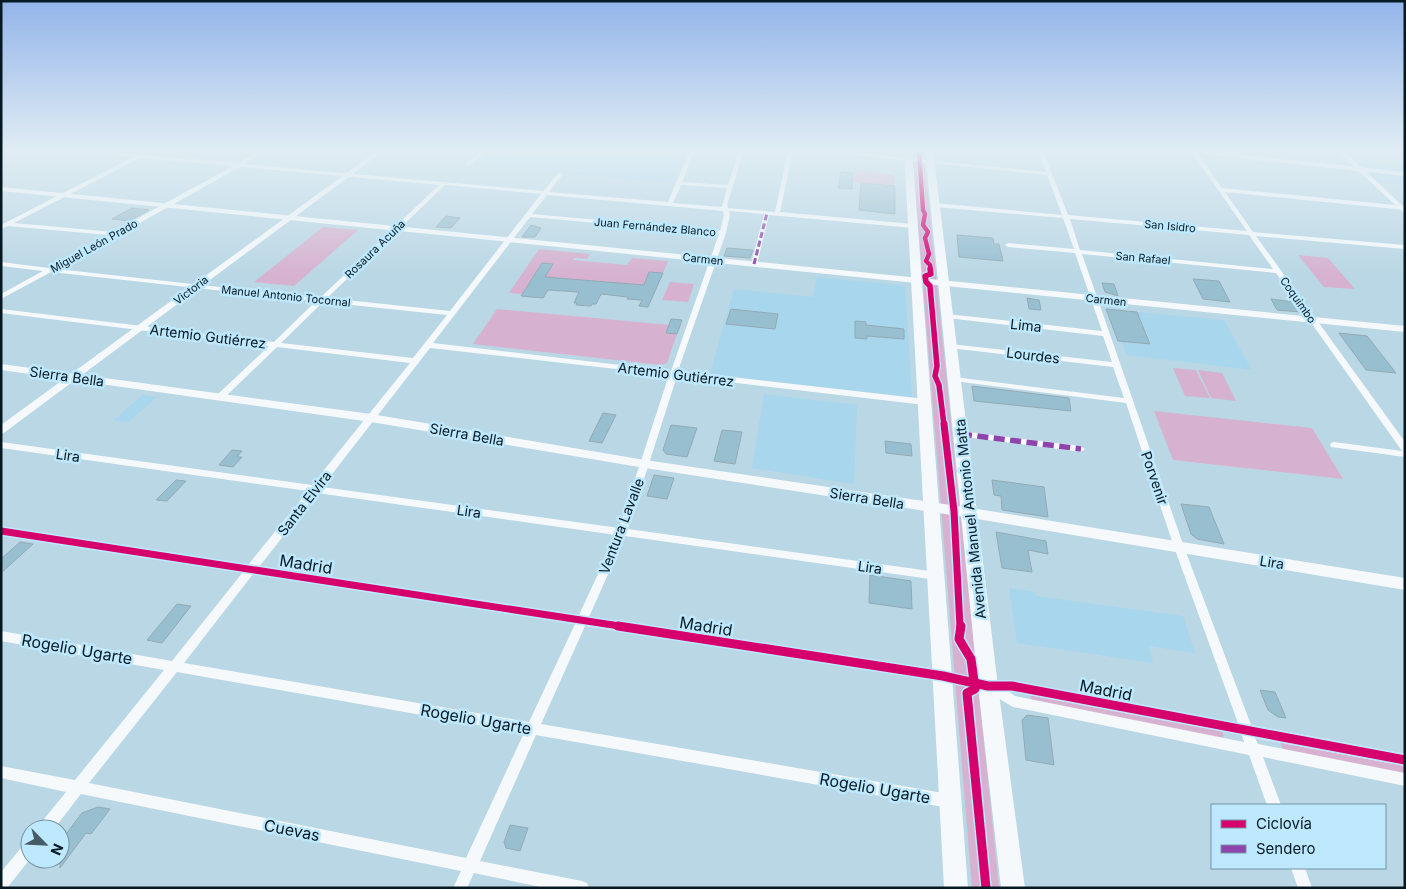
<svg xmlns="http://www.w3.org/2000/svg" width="1406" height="889" font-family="Inter,sans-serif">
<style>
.built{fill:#a8d6ed}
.green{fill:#d6b2d0}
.building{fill:#98bfd0;stroke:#93aab5}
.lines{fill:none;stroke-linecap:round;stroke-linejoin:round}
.minor{fill:#f5f9fb;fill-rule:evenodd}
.tertiary{fill:#f5f9fb;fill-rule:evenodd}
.secondary{fill:#f5f9fb;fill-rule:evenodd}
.primary{fill:#f5f9fb;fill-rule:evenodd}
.quiet-far1{stroke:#8e44ad;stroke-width:3;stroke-dasharray:6 3;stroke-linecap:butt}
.quiet{stroke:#8e44ad;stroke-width:5.5;stroke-dasharray:11 5.5;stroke-linecap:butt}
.cycleway-far3-casing{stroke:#bee8fd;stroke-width:6}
.cycleway-far2-casing{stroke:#bee8fd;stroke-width:8}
.cycleway-far1-casing{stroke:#bee8fd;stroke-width:10}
.cycleway-casing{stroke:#bee8fd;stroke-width:12}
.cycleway-far3{stroke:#d6006c;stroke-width:4.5}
.cycleway-far2{stroke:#d6006c;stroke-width:5.5}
.cycleway-far1{stroke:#d6006c;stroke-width:7}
.cycleway{stroke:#d6006c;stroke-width:9}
.labels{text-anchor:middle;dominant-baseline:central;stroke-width:5;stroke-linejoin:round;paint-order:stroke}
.far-street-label{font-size:11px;fill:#051922;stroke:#bee8fd}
.street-label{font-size:14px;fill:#051922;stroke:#bee8fd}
.near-street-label{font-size:16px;fill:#051922;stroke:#bee8fd}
</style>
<rect width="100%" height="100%" fill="#bad7e5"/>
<!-- built -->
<g class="built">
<polygon points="492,150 686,150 672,183 472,165"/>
<polygon points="1359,160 1405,165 1405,184 1380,182"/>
<polygon points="817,277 905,286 912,397 710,374 734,289 813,297"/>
<polygon points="1138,312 1224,320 1252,370 1127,355 1122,342 1152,345"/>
<polygon points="764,394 857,405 854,484 752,468"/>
<polygon points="143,395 157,397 128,422 114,420"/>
<polygon points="1009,588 1035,592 1036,596 1183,616 1195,653 1149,646 1153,663 1017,643"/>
</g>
<!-- green -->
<g class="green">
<polygon points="912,150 923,150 999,888 972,888"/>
<polygon points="855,169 894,175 894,185 854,182"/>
<polygon points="323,227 358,230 294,286 254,282"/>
<polygon points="539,249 590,254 587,259 574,258 573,260 627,265 632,258 668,261 663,273 649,272 644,285 545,277 553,264 542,263 522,294 509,293"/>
<polygon points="1298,255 1328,258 1355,289 1324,287"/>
<polygon points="670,282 694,284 688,302 662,300"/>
<polygon points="497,309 670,325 667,333 677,334 667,363 661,365 473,344"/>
<polygon points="1173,368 1196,370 1210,398 1185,396"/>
<polygon points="1198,370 1222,373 1236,401 1211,398"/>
<polygon points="1154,411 1312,428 1343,479 1173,460"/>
<polygon points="1030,692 1222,730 1224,737 1220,738 1031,701"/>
<polygon points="1280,740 1405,764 1405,775 1283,750"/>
</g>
<!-- building -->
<g class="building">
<polygon points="841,172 853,173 852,189 838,188"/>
<polygon points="861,183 895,186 895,214 859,210"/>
<polygon points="132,208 149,210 129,221 112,219"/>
<polygon points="446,216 460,218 451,228 436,227"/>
<polygon points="531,225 541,228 535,237 522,237"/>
<polygon points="957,235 993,238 994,244 999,244 1003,261 959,257"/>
<polygon points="727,248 753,250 750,258 724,256"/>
<polygon points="542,263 553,264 545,277 644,285 649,272 663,273 648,307 639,306 642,300 627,299 628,297 601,294 596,304 592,304 591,306 576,305 577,303 574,303 579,292 548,290 543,298 521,296"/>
<polygon points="1193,279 1219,281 1230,302 1203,299"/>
<polygon points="1102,283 1114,284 1118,296 1105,292"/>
<polygon points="1027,298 1039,300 1041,310 1029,309"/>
<polygon points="1271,299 1294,302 1301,312 1277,310"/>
<polygon points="731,309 778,314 775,329 726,324"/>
<polygon points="1106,309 1137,312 1150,344 1118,341"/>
<polygon points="671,319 682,320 677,334 666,333"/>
<polygon points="855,321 866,322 866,325 904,329 904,339 867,336 867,339 855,338"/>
<polygon points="1339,333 1367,336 1396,373 1366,370"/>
<polygon points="972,386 1069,398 1071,411 974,401"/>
<polygon points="603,413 616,415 602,443 589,441"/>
<polygon points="671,425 697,428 687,457 666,454 663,450"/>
<polygon points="722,430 742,432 735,464 714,461"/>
<polygon points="885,441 911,444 912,456 886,453"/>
<polygon points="232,450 242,451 237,457 242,457 233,467 219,465"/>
<polygon points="654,475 674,478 667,499 647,496"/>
<polygon points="176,480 186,481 167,501 156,500"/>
<polygon points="992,480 1044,487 1048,517 1002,510 1001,496 994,495"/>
<polygon points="1181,504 1209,507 1224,544 1197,539 1191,534"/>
<polygon points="996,532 1046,541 1048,554 1028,550 1032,572 1002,568"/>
<polygon points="20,542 33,544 1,573 1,559"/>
<polygon points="870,575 911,581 912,609 869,603"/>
<polygon points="177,604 191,606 162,643 147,640"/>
<polygon points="1260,690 1275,692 1286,718 1278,717 1268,710"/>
<polygon points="1027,715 1048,718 1054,765 1026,760 1022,720"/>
<polygon points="98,807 110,809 91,834 86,833 60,868 60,842 82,813"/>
<polygon points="510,825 528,828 520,851 506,848 504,842"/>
</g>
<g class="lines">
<!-- minor -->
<g class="minor">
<path d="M69,150h21l48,5 9,-5h6l-8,5 93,8 24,-13h6l-24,14 300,27 14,-18 2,-1 3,2 -14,18 119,10 22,-52h5l-13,32 46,3 11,-35h5l-17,55 1,3 47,4 13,-62h5l-13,62 133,12 3,2 -3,2 -144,-13 -12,49 -3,2 -3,-2 13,-50 -35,-3 1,4 -4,18 -48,138 247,28 4,3 -4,3 -248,-29 -49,153 309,43 4,1 1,3 -1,3 -4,1 -312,-44 -36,81 354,54 45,10h24l226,42 -64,-176 -48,-144 -172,-22 -4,-2 4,-2 170,21 -11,-31 -163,-19 -4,-2 4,-2 162,18 -9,-26 -156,-18 -4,-2 4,-2 155,17 -27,-78 -67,-6 -3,-2 3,-2 66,6 -11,-31 -128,-11 -3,-2 3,-2 127,12 -15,-40 -241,-25h20l220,22 -8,-22h5l25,65 179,16 -57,-81h5l27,38 183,18v4l-180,-18 28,40 152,13v4l-149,-13 149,206v15l-74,-10 -1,-2 1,-2 3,-1 68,9 -126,-178 -194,-19 102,293 67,178 154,29v12l-150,-28 3,6 147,29v13l-142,-29 18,48h-14l-18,-50 -236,-48 -27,-16 -43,-10 -358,-55 -44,98 408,70 5,2 2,5 -2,5 -5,2 -413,-73 -56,126 102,20 5,2 2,5h-44l-71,-15 -7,15h-14l8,-17 -380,-77 -27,35h-16l2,-5 26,-32 -65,-14v-12l74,14 89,-110 -163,-29v-10l171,30 71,-89 -242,-37v-8l247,38 60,-74 -307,-43v-6l311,43 98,-122 -133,-16 -54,52 -3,1 -4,-3 1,-2 52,-49 -268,-33v-4l273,33 42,-41 -265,-29 -50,27v-5l42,-23 -42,-5v-4l48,6 59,-33 -100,-9 -7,3v-4l132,-68zM140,158l93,8 -120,66 -99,-9zM240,167l199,18 -119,113 -263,-29zM445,185l96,9 -91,117 -123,-13zM681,185l46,3 -5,19 -49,-4zM547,195l176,16 1,4 -4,16 -188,-17zM530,217l189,17 -48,137 -238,-28zM1070,219l179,16 24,34 -193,-19zM323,302l124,13 -34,43 -132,-15zM430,348l239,27 -50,153 -297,-41zM317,493l299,42 -37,80 -320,-48zM253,574l322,50 -46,98 -345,-59zM177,672l347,61 -58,125 -377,-75zM1008,691l234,44 2,7 -229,-46z"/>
<polygon points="364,150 382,150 383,151 380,153"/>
<polygon points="483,150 488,150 470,165 466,165 466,163"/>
<polygon points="961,431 1081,446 1085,449 1081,452 958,436 957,434"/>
<polygon points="30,841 30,859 7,888 1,888 1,872 25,843"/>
<polygon points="1291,868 1305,868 1312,888 1298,888"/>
</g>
<!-- tertiary -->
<g class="tertiary">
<polygon points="378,150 385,150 1,435 1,425"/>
<polygon points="1336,150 1343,150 1405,208 1405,214"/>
</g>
<!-- secondary -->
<g class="secondary">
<polygon points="1178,150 1203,150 1405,172 1405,176 1181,152"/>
<polygon points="1,187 1405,326 1405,332 1,191"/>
<polygon points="1,364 371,414 645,460 971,508 1405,578 1405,590 971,518 645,468 371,422 1,370"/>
</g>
<!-- primary -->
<g class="primary">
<polygon points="904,150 912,150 968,888 944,888"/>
<polygon points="925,150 933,150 998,686 1025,888 1001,888 978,686"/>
</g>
<!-- quiet-far1 -->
<polyline class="quiet-far1" points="754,264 767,213"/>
<!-- quiet -->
<polyline class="quiet" points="961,434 1081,449"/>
<!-- cycleway-far3 casing -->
<g class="cycleway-far3-casing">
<polyline id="cycleway-far3" points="919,150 923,210 925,214 923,225 928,232 925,238 929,254 926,261 930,265 931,270"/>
</g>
<!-- cycleway-far2 casing -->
<g class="cycleway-far2-casing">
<polyline id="cycleway-far2" points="930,269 931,274 925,276 926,282 930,286 937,366 935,376 939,385 944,425"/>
</g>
<!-- cycleway-far1 casing -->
<g class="cycleway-far1-casing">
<g id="cycleway-far1">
<polyline points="944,424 954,511 960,627"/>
<polyline points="1,531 626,627"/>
</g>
</g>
<!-- cycleway casing -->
<g class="cycleway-casing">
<g id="cycleway">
<polyline points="618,626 943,676 988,686 1012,686 1405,760"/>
<polyline points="961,626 959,639 971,659 975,689 967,693 986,888"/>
</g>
</g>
<!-- cycleway-far3 -->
<use href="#cycleway-far3" class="cycleway-far3"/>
<!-- cycleway-far2 -->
<use href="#cycleway-far2" class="cycleway-far2"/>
<!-- cycleway-far1 -->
<use href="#cycleway-far1" class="cycleway-far1"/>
<!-- cycleway -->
<use href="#cycleway" class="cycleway"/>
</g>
<!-- sky -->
<linearGradient id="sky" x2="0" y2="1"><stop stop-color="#93b4ea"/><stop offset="0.55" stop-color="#e0edf3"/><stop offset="1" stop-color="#e0edf3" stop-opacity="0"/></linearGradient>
<rect width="1406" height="275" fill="url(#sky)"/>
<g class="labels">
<!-- far-street labels -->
<g class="far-street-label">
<text transform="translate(1170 226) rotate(5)">San Isidro</text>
<text transform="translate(655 227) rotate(5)">Juan Fernández Blanco</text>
<text transform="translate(94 246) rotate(-29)">Miguel León Prado</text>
<text transform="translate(375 249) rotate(-44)">Rosaura Acuña</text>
<text transform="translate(1143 258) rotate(5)">San Rafael</text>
<text transform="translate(703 259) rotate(6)">Carmen</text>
<text transform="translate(191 290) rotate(-37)">Victoria</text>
<text transform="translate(286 296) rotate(6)">Manuel Antonio Tocornal</text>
<text transform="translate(1106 300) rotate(6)">Carmen</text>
<text transform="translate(1298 300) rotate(55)">Coquimbo</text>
</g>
<!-- street labels -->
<g class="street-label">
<text transform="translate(1026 325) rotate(6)">Lima</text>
<text transform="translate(208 336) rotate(7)">Artemio Gutiérrez</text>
<text transform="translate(1033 355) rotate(7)">Lourdes</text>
<text transform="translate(676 374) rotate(7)">Artemio Gutiérrez</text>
<text transform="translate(67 376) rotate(8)">Sierra Bella</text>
<text transform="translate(467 434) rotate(10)">Sierra Bella</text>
<text transform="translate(68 455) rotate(8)">Lira</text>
<text transform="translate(1155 478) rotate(71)">Porvenir</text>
<text transform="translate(867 498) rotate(9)">Sierra Bella</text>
<text transform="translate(304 503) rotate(-52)">Santa Elvira</text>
<text transform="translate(469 511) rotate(8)">Lira</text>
<text transform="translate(970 519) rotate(-96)">Avenida Manuel Antonio Matta</text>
<text transform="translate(621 526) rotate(-69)">Ventura Lavalle</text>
<text transform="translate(1272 562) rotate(9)">Lira</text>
<text transform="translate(870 567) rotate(8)">Lira</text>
</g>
<!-- near-street labels -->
<g class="near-street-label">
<text transform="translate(306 564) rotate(9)">Madrid</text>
<text transform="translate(706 626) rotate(9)">Madrid</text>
<text transform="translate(77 649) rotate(10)">Rogelio Ugarte</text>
<text transform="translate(1106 690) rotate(11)">Madrid</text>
<text transform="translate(476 719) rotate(10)">Rogelio Ugarte</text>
<text transform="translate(875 788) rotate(10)">Rogelio Ugarte</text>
<text transform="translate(292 830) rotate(11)">Cuevas</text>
</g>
</g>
<!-- border -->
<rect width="1406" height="889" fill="none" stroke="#051922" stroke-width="5"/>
<!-- legend -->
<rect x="1211" y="804" width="175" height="65" fill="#bee8fd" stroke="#7495a5"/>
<rect x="1221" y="820" width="25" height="8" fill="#d6006c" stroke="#7495a5"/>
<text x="1256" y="829" font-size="15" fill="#051922">Ciclovía</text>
<rect x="1221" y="845" width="25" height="8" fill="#8e44ad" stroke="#7495a5"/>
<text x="1256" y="854" font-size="15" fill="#051922">Sendero</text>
<!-- north arrow -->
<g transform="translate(45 844) rotate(114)"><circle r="24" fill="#bee8fd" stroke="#7495a5"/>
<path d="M0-4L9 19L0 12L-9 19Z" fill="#445c66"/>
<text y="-8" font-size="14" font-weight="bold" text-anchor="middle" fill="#051922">N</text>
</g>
</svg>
